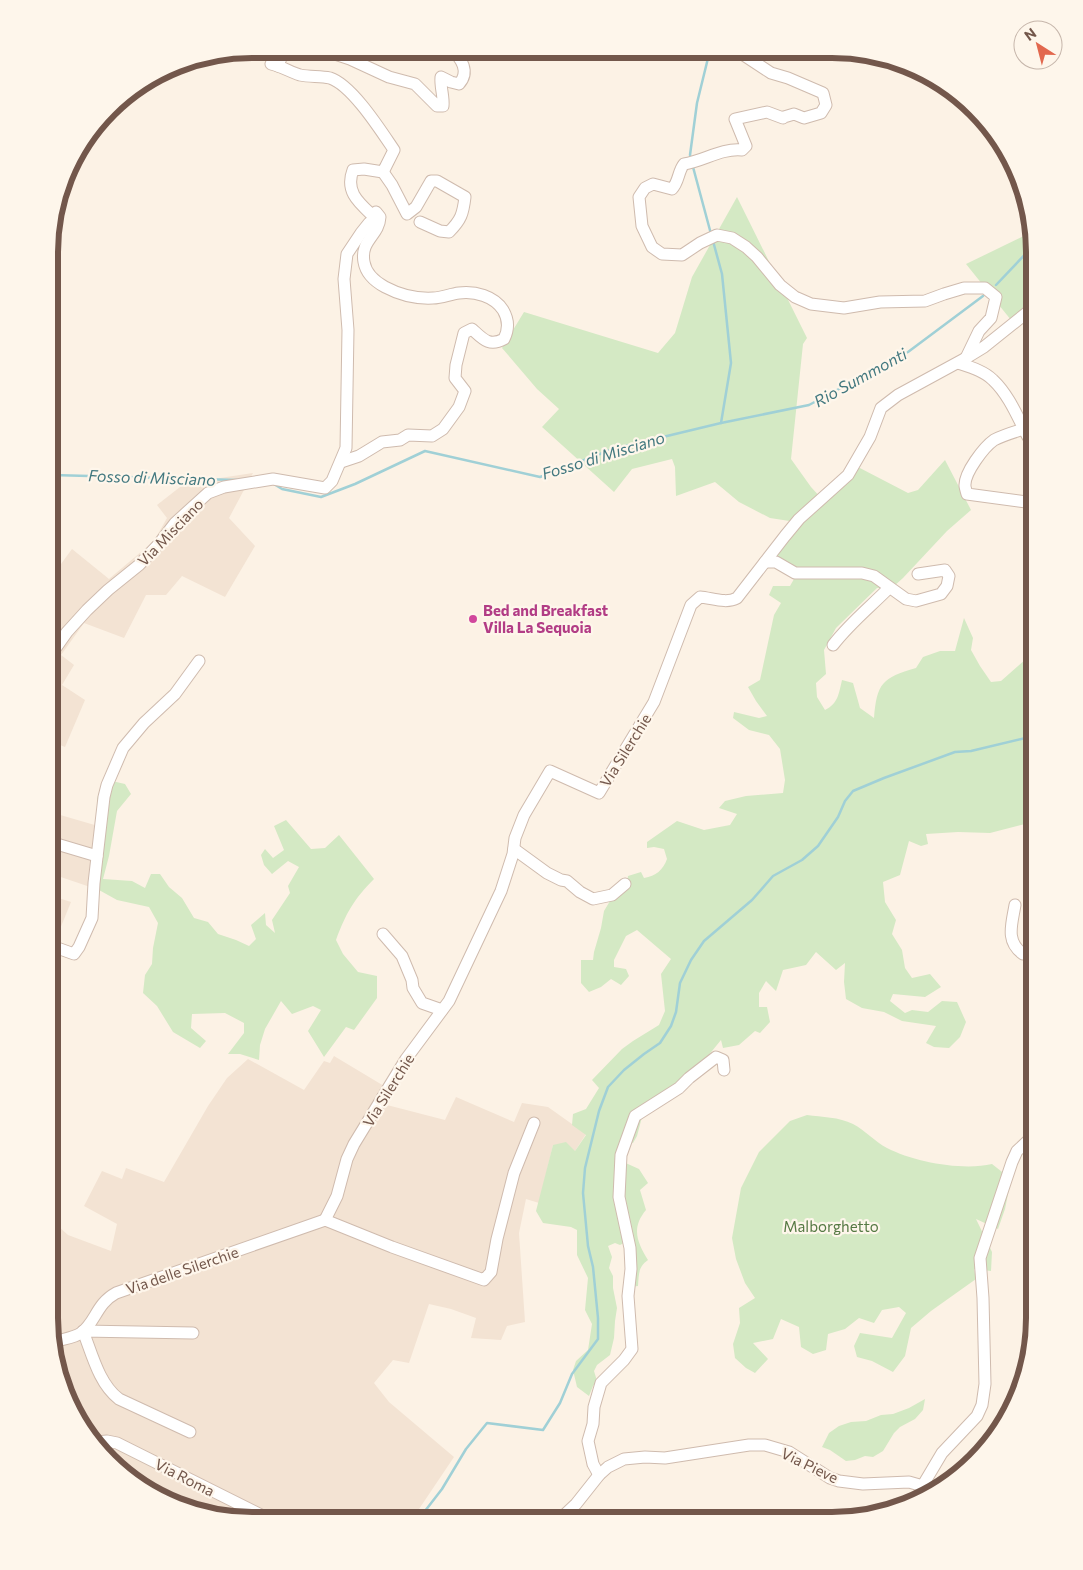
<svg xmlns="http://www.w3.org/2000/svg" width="1083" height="1570" font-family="Commissioner,sans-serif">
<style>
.residential{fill:#f3e3d3}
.green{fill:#d4e9c4}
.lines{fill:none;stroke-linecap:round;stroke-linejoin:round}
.stream{stroke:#a0d0d6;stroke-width:2.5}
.minor-casing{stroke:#cfbbae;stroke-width:13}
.minor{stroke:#fff;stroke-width:11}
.hotel-dot{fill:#d1479c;stroke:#fef6eb;stroke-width:2}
.labels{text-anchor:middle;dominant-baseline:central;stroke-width:4.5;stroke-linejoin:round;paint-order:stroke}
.street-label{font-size:15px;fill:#73574b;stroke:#fef6eb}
.hotel-label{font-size:15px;font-weight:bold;fill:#b23c85;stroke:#fef6eb;text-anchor:start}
.park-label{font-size:15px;fill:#557943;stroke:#fef6eb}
.water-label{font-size:16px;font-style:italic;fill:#42787f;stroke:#fef6eb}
.rim{fill:none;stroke:#73574b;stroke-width:6}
</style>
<rect width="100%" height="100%" fill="#fcf2e5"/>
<!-- residential -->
<g class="residential">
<polygon points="253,473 229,518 255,546 225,597 182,576 166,595 146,595 124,638 84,623 61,655 74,665 62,685 85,700 65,747 50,741 50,579 72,549 109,579 154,541 167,518 157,505 189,480 197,487 220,478"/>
<polygon points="50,812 105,828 99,890 49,873"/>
<polygon points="49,895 71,902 51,951 49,950"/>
<polygon points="334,1056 394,1092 387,1105 445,1120 456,1097 514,1122 522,1103 548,1107 586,1134 575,1151 553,1145 539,1203 526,1199 519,1233 525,1322 507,1326 501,1340 471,1338 476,1318 451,1309 429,1304 409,1363 393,1360 374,1383 389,1402 454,1457 417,1512 421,1520 225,1520 174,1506 128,1480 113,1462 114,1456 107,1454 69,1408 49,1319 49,1218 68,1235 111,1251 117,1224 84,1206 102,1171 122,1179 126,1168 164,1182 208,1106 227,1078 248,1059 304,1090 324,1061 330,1063"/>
</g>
<!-- green -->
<g class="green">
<path d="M737,197l70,141 -4,6 -12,115 20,28 11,12 34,-33 52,27 10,-3 27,-30 26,50 -24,21 -44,47 -10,9 -16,1 -41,40 -12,22 2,24 -10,9 1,14 8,13c13,-6 14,-17 17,-30l11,3 7,25 14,10c3,-35 8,-40 42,-50l7,-11 17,-6h15l9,-33 9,20 -2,12 9,16 11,16 10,-1 33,-29v157l-5,1 -4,14 -35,9 -32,-1 -32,2 2,10 -7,2 -12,-5 -9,34 -17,7 2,20 11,18 -4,14 10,16 3,18 7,10 18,-4 11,13 -16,10 -32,-3 -3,7 15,12 7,-3 16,2 14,-11 15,1 9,20 -6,15 -11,11 -15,-1 -8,-4 10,-17 -34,-5 -18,-9 -22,-4 -16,-9 -2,-17 1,-19 -9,7 -20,-18 -10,13 -23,5 -7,21 -10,-10 -7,12v14h8l3,15 -10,11 -5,-2 -16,14 -16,3 -2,-8 -18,22 -61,55 -5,19 -4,7 -10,-3 -4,20 20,9 9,14 -8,7 6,20c-15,18 -9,32 2,50 -10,7 -9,14 -10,26l-9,1 -5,-44 -4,2 -5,-2 -7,3 4,11 -3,11 4,8v12l4,20 -2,13 -1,17 -4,17 -13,10 -3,6 3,10 -4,5 -4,10 -12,-9 -4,-17 3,-9 12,-11 4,-26 -7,-14 3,-32 -11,-23v-25l-6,-3 -28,-4 -7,-12 17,-66 13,-3 9,9 11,-16 -14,-10 1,-11 13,-5 13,-21 -7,-8 30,-31 11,-8 26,-16 6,-14 -4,-37 10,-15 -34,-29 -11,6 -12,24v7l12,2 3,7 -8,9 -10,-6 -10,8 -12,5 -8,-9v-23h12l1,-8 7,-24 3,-17 6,-10 16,-13 2,-12 13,-4 3,6c12,-2 19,-8 23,-19l-3,-10 -10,-2 -7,1v-6l30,-21 27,9 26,-5 7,-11 -18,-6 6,-7 21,-5 37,-3 2,-13 -5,-31 -11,-14 -20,-5 -16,-12 1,-6 25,6 8,-2 -11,-15 -8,-14 12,-7 14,-65 7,-12 -12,-8 4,-9h17l8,-14 -24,-14 22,-36 -26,-4 -31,-16 -24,-20 -39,14 -1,-29 -3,-8 -40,10 -18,23 -72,-65 17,-18 -22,-20 -35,-41 22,-36 134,41 17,-20 17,-56z"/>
<polygon points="1030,233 1034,251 1034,302 1011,320 966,264"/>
<path d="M103,779l22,5 6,10 -14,17 -8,45 -6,23 29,2 13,7 6,-14h9l9,13 13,11 12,20 14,4 10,12 18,6 13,6 7,-7 -5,-14 14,-12 1,12 9,8 -3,-13 18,-27 -2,-7 11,-19 -11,-6 -16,13 -8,-9 -3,-10 4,-6 8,9 11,-8 -10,-24 12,-6 25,29 14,-1 14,-13 35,44c-20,20 -28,34 -38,61l7,14 15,18 19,4v22l-23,32 -8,-3 -22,30 -16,-26 13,-21 -8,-4 -21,8 -11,-13 -16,28 -5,16 -1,15 -19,-6h-12l16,-21v-10l-19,-10 -33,1 -1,14 15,13 -6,7 -27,-16 -16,-26 -14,-13 2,-18 7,-11 1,-16 5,-25 -9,-16 -32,-7 -18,-10 6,-62 -8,-29z"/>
<path d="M807,1115c15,2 32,2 46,9 12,6 22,18 34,24 27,14 76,23 105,16l19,15 -6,30 -7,20 -22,-10 16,33 -1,19 -17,-2 2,10 -45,32 -20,17 -6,28 -12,16 -21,-11 -15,-4 -3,-11 6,-13 32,5 14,-25 -7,-6 -17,3 -8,13 -15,-5 -14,11 -17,5 -2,16 -13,4 -12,-7 -2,-20 -18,-8 -8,20 -20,4 15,16 -13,14 -9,-5 -11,-10 -2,-14 7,-21 -1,-15 16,-10 -10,-15 -9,-24 -4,-21 9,-50 18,-36 31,-31z"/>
<polygon points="1034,1260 1034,1296 1024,1280 1029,1263"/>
<polygon points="925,1399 923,1410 915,1419 900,1427 894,1433 883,1451 873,1457 865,1456 855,1460 846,1461 830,1450 822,1447 829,1433 839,1426 851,1422 866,1421 881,1415 893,1414 909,1408"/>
</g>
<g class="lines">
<!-- stream -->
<g class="stream">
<polyline points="691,159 690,155 697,103 710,50"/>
<polyline points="693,167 711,234"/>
<polyline points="996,285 1033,246"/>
<polyline points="721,423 809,405 908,352 983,296"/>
<polyline points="50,473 52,475 237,480"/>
<polyline points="274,484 282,489 321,497 355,484 425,451 540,477 613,449 721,423 731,363 722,274 713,241"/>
<polyline points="423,1520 425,1511 442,1489 466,1449 487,1423 543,1430 560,1403 572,1374 598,1339 598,1318 593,1267 588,1246 583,1193 585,1168 599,1111 608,1087 624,1070 644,1054 660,1043 671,1026 676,1012 680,983 691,960 704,941 752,900 773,876 802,860 818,846 838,817 845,801 853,791 884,778 955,752 971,751 1034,736"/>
</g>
<!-- minor casing -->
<g class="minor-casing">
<g id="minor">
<path d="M320,49l30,10 39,18 26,7 22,22h6c1,-10 -3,-19 -2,-29l10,5 8,2c11,-12 3,-25 -8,-35"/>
<path d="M736,50l35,23 17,5 35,15 3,12 -5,8 -17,5 -10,-4 -10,3 -1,1 -16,-6 -32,7 11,27 -4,4c-21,-2 -38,11 -58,14 -6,7 -5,18 -12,25l-19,-5 -8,4 -6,9 3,29 10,21 10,7 20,1 18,-12 17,-8 15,3 14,9 11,10 23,28 15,12 16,7 33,4 36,-6 45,-1 19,-7 20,-6h21l11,9 -5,21 -12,13 -13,27"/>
<path d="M278,66c3,-9 5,-14 14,-17"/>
<path d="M383,172l9,13 15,29 9,-7 15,-26h6l28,16c-2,17 -4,23 -16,35l-9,-1 -20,-9"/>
<path d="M958,363c12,4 26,8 35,17 16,15 25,38 35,57l6,3"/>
<path d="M1024,429c-10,3 -20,6 -30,11 -10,7 -30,33 -29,46 0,1 2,8 2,8l67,9"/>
<path d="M341,462l18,-6 23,-14 18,-2 8,-5 24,1 11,-7 16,-22 6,-16 -10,-13 1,-13 8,-32 8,-4c11,10 17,18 32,10 5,-10 5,-19 -1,-29 -9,-14 -28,-19 -44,-17 -9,1 -17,5 -26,5 -18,1 -33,-3 -48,-11 -11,-6 -19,-13 -21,-25 -4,-22 15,-26 16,-45l-4,-5 -1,1"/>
<polyline points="765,562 776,562 795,573 862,573 874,576 906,599 916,601 941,594 947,586 949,576 945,570 918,574"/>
<path d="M833,645c16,-21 37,-38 56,-57"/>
<path d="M50,656l17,-24 20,-22 21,-20 31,-25 19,-20 17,-22 33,-30 16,-6 49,-8 52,9 7,-7 14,-33 2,-118 -4,-51 3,-25 14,-21 8,-10 4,-2 -1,-6c-14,-13 -27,-24 -19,-45l11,-1 19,3 11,-22c-13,-19 -42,-65 -64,-72 -10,-2 -20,-1 -30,-3 -10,-3 -19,-9 -29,-11"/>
<polyline points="50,842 97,856"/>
<polyline points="514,849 547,873 561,880 567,881 580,892 593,899 612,895 625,884"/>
<path d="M1015,905c-3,19 -10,36 8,49l11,-4"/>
<polyline points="383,934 402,956 412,980 413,988 422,1003 442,1010"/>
<polyline points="49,945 74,954 79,947 92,918 94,883 104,797 107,785 123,748 144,723 175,694 199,661"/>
<path d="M325,1220l12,-24 10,-37 7,-15 52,-85 43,-58 52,-110 12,-37 2,-16 9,-23 26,-44 49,22 55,-91 37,-97 9,-8c12,1 26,7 37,1l48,-62 14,-17 49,-44 22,-38 11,-29 17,-13 68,-37 18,-11 50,-40"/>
<polyline points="325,1220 392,1247 484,1280 491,1272 497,1239 514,1173 534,1123"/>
<path d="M54,1342c8,-3 20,-4 27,-9 15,-11 15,-29 35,-40l209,-73"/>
<path d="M190,1432l-71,-33c-20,-15 -27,-45 -36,-68l110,2"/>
<polyline points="97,1442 107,1441 117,1443 271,1520"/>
<polyline points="599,1475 593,1464 588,1441 593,1424 594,1407 601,1383 624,1360 632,1349 628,1296 631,1269 630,1248 619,1197 621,1155 635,1116 679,1088 689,1078 716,1057 723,1060 724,1070"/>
<polyline points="923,1485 942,1453 977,1416 982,1405 985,1384 983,1298 980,1258 1012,1162 1017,1151 1034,1135"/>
<polyline points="559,1520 576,1504 599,1475 608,1467 624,1459 645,1457 665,1458 749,1445 765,1445 789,1452 830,1478 839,1481 863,1484 909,1482 937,1490"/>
</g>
</g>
<!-- minor -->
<use href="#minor" class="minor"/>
</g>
<!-- markers -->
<circle class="hotel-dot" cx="473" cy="619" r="5"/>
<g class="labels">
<!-- street labels -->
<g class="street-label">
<text transform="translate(170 532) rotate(-46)">Via Misciano</text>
<text transform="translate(625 750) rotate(-58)">Via Silerchie</text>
<text transform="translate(388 1090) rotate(-58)">Via Silerchie</text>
<text transform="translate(182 1270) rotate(-19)">Via delle Silerchie</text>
<text transform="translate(810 1465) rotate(26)">Via Pieve</text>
<text transform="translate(185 1477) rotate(27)">Via Roma</text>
</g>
<!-- hotel labels -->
<g class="hotel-label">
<text x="483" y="610">Bed and Breakfast<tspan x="483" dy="17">Villa La Sequoia</tspan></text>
</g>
<!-- park labels -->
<g class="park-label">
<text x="831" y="1226">Malborghetto</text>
</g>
<!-- water labels -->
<g class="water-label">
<text transform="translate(860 377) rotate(-29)">Rio Summonti</text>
<text transform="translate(603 455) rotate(-17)">Fosso di Misciano</text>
<text transform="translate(152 477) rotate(2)">Fosso di Misciano</text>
</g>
</g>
<!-- crop -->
<path d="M0 0H1083V1570H0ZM252 58H832A194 194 0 0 1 1026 252V1318A194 194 0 0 1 832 1512H252A194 194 0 0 1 58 1318V252A194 194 0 0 1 252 58Z" fill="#fef6eb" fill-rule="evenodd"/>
<path class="rim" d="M252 58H832A194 194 0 0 1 1026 252V1318A194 194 0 0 1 832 1512H252A194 194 0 0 1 58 1318V252A194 194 0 0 1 252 58Z"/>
<!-- north arrow -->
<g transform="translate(1038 45) rotate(324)"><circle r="24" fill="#fef6eb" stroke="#c6b6ab"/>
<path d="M0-4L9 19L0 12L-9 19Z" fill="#e2684e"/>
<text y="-8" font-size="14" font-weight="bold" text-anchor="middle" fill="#73574b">N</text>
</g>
</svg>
